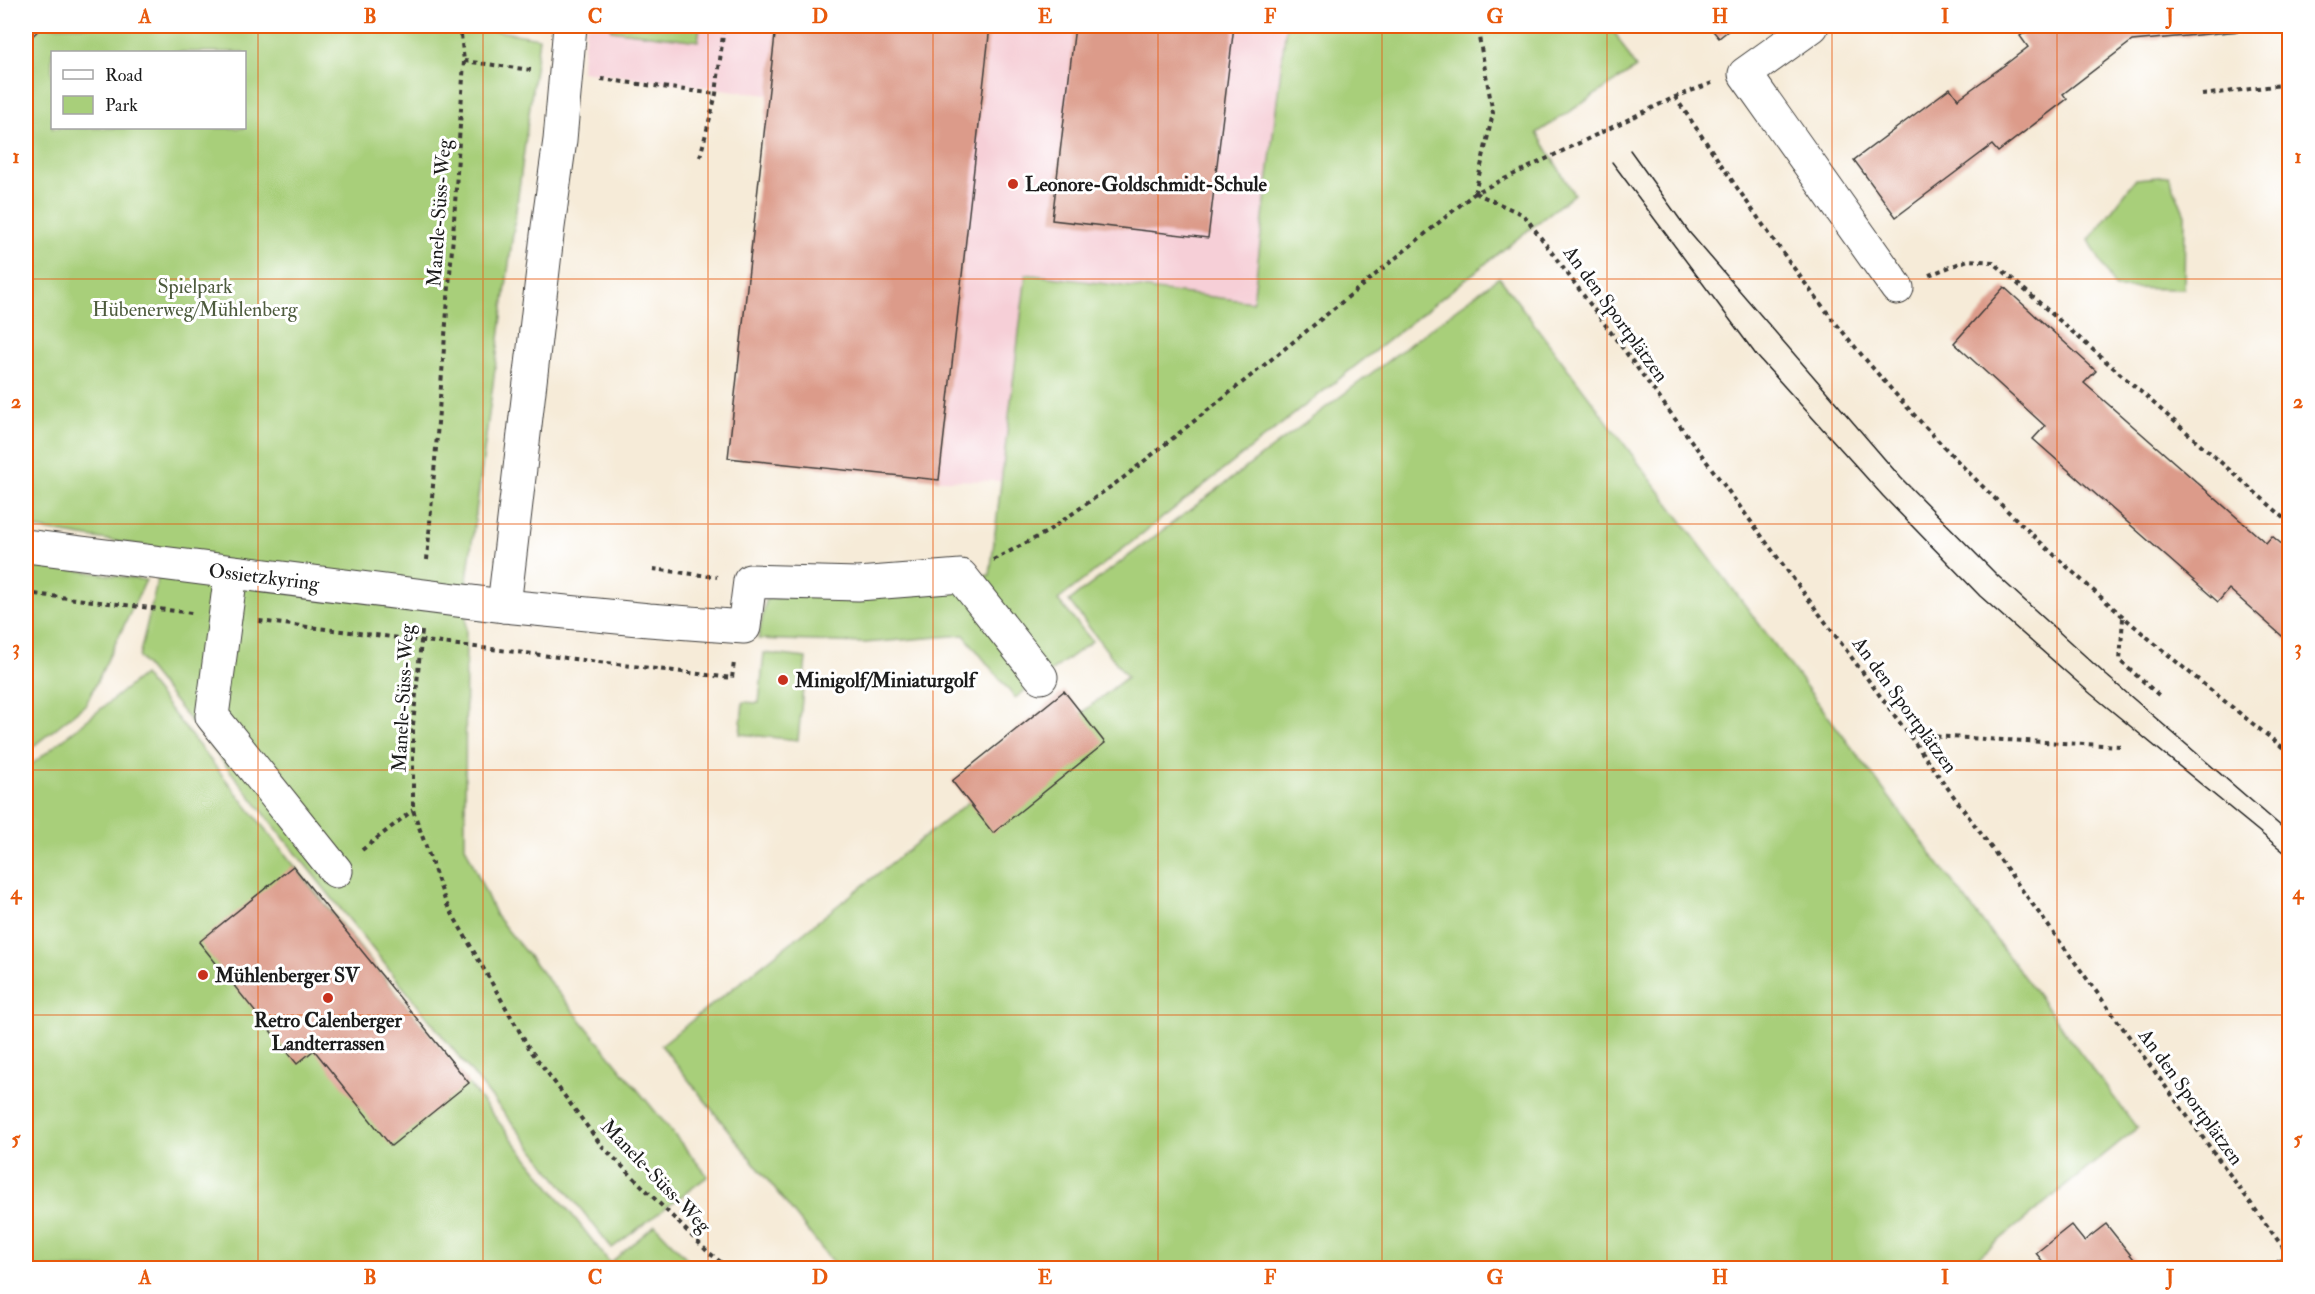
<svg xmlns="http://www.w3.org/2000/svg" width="2315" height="1294" font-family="'IM FELL Double Pica',serif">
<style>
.built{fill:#f6cfd7}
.green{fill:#a8cf7a;stroke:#62764b;stroke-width:1.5;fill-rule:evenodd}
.building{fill:#dc9b8a}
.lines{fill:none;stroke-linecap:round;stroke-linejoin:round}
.minor-casing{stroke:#3d3b38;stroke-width:35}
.path{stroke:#3d3b38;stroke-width:4;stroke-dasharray:4.5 4.5;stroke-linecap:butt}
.minor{stroke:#fff;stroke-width:33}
.tram{stroke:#1c1c1c;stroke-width:1.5}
.grid{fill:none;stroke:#e8590c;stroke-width:1.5;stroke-opacity:0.55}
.poi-dot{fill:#c8321e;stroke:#fff;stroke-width:2}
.labels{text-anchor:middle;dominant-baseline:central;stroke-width:6;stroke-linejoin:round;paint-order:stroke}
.poi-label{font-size:20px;font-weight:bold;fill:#1c1c1c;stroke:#fff;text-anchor:start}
.street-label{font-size:20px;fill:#1c1c1c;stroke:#fff}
.park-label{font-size:20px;fill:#4d5b3d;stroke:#fff}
.neatline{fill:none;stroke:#e8590c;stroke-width:2}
.grid-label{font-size:20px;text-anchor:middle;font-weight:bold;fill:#e8590c}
</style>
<rect width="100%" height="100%" fill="#fff"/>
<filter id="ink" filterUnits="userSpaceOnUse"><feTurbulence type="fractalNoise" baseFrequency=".0167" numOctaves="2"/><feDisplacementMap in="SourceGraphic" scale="12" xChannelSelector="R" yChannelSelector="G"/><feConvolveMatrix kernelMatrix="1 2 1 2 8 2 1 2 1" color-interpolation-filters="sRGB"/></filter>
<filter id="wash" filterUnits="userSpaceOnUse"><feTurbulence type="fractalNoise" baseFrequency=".008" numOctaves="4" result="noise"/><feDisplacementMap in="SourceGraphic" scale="24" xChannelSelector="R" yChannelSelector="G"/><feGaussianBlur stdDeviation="1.35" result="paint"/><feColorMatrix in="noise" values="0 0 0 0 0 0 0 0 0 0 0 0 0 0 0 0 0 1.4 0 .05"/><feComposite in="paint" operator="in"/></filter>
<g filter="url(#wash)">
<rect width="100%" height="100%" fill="#f6ebd8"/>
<!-- built -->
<polygon class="built" points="586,26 1286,26 1253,302 1027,274 1001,481 939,480 728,458 768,95 581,71"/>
<!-- green -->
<g class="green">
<path d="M26,26h454v2l59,10 -73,549 -1,259 31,70 212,260 -96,72 -473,-591 26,-108 -139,-22zM52,52h192v76h-192z"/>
<polygon points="611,26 700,26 698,41 611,30"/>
<polygon points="1286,26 1611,26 1636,68 1537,133 1574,194 1058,600 1092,641 1015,698 964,635 864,643 758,639 766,599 990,575 1026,274 1253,302"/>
<polygon points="2169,176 2185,215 2184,289 2115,288 2089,240 2136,179"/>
<polygon points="1499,277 2137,1128 1965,1268 837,1268 661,1045 1127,677 1069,601"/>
<polygon points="26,563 146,580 86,704 26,752"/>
<polygon points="764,653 806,658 798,740 740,734 743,702 759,703"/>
<path d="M143,675c155,197 313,391 467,588l45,-38 41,43h-670v-499z"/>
</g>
<g id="blocks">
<!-- building -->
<g class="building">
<polygon points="26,26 43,26 26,42"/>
<polygon points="776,26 990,26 939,480 728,458"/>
<polygon points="1075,26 1234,26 1208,238 1052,220"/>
<polygon points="1709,26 1734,26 1719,38"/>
<polygon points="2035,26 2284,26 2284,27 2132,41 2063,94 2067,99 1998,152 1992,145 1896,217 1854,160 1950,88 1958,99 2006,64 2028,47 2020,36"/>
<polygon points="2004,287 2096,371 2084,383 2266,543 2272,536 2290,551 2290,643 2229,589 2218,602 2033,439 2045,426 1954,343"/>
<polygon points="1064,691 1105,743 993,833 952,781"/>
<polygon points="293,866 469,1083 391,1146 314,1050 297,1064 199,942"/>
<polygon points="2106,1224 2141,1268 2048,1268 2036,1253 2071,1225 2084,1241"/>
</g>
</g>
</g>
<g filter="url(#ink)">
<use href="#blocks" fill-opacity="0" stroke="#3d3b38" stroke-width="1.5"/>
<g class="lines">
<!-- minor casing -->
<g class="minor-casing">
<g id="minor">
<polyline points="1812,26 1745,74 1897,288"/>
<polyline points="26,546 504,606 649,620 744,627 750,581 858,584 961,576 1041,677"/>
<polyline points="231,573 212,716 336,871"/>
<polyline points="504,606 548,227 560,140 570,26"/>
</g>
</g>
<!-- path -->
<g class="path">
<polyline points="464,61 531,70"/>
<polyline points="601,79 716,94"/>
<polyline points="2202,95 2290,84"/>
<path d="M1675,97c53,77 105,156 163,229 131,163 288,299 452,427"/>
<polyline points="700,157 716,94 724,26"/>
<polyline points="1475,193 1524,215 1909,735 2290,1257"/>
<polyline points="1475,193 1493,113 1477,26"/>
<polyline points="1929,275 1968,260 1993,262 2290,523"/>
<polyline points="427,560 453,236 464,61 460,26"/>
<polyline points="993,560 1045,533 1123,478 1298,338 1475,193 1675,97 1712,83"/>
<polyline points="653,569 717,577"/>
<polyline points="26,593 192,613"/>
<polyline points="2123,618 2120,661 2161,697"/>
<polyline points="259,621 732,678 734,662"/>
<polyline points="422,631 413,725 413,810 446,903 529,1048 601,1145 707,1251 728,1268"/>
<polyline points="1909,735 2121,746"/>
<polyline points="362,850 413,810"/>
<polyline points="2270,1268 2290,1253"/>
</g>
<!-- minor -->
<use href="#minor" class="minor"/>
<!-- tram -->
<g class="tram">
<polyline points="1630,150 1689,232 1901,478 1998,576 2106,675 2290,834"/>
<polyline points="1612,162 1757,356 1883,496 1980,596 2091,694 2290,857"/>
</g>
</g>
</g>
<!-- grid -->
<path class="grid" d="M258,26v1242M483,26v1242M708,26v1242M933,26v1242M1158,26v1242M1382,26v1242M1607,26v1242M1832,26v1242M2057,26v1242M26,279h2264M26,524h2264M26,770h2264M26,1015h2264"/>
<!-- markers -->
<g class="poi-dot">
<circle cx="1013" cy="184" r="6"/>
<circle cx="783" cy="680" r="6"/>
<circle cx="203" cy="975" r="6"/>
<circle cx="328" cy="998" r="6"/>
</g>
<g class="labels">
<!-- poi labels -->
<g class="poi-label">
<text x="1025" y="184">Leonore-Goldschmidt-Schule</text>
<text x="795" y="680">Minigolf/Miniaturgolf</text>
<text x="215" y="975">Mühlenberger SV</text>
<text x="328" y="1020" text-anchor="middle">Retro Calenberger<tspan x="328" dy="23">Landterrassen</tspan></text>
</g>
<!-- street labels -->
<g class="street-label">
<text transform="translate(439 213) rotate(-86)">Manele-Süss-Weg</text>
<text transform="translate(1616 314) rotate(54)">An den Sportplätzen</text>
<text transform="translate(264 577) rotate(7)">Ossietzkyring</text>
<text transform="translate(403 698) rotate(-87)">Manele-Süss-Weg</text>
<text transform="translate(1905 705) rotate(54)">An den Sportplätzen</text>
<text transform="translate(2191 1097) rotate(54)">An den Sportplätzen</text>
<text transform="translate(656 1176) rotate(46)">Manele-Süss-Weg</text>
</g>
<!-- park labels -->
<g class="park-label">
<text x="195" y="286">Spielpark<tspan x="195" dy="23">Hübenerweg/Mühlenberg</tspan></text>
</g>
</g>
<!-- margin -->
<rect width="2315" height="1294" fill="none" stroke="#fff" stroke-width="66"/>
<!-- legend -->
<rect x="51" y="51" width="195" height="78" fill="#ffffff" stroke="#a4a4a4" stroke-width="1.5"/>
<rect x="63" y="70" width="30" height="9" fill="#ffffff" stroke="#a4a4a4" stroke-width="1.5"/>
<text x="105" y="81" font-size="18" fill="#1c1c1c">Road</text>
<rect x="63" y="96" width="30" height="18" fill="#a8cf7a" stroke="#a4a4a4" stroke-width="1.5"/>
<text x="105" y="111" font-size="18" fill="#1c1c1c">Park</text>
<rect x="33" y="33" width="2249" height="1228" class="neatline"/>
<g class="grid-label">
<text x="145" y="23">A</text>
<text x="370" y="23">B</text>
<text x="595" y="23">C</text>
<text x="820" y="23">D</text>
<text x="1045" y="23">E</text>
<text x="1270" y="23">F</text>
<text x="1495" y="23">G</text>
<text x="1720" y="23">H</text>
<text x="1945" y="23">I</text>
<text x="2170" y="23">J</text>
<text x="16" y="163">1</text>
<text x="2298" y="163">1</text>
<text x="16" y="408">2</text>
<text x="2298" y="408">2</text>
<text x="16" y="654">3</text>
<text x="2298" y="654">3</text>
<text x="16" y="899">4</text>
<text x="2298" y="899">4</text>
<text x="16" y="1145">5</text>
<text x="2298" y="1145">5</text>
<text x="145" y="1284">A</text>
<text x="370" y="1284">B</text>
<text x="595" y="1284">C</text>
<text x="820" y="1284">D</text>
<text x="1045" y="1284">E</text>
<text x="1270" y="1284">F</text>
<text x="1495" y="1284">G</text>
<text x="1720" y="1284">H</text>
<text x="1945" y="1284">I</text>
<text x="2170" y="1284">J</text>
</g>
</svg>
